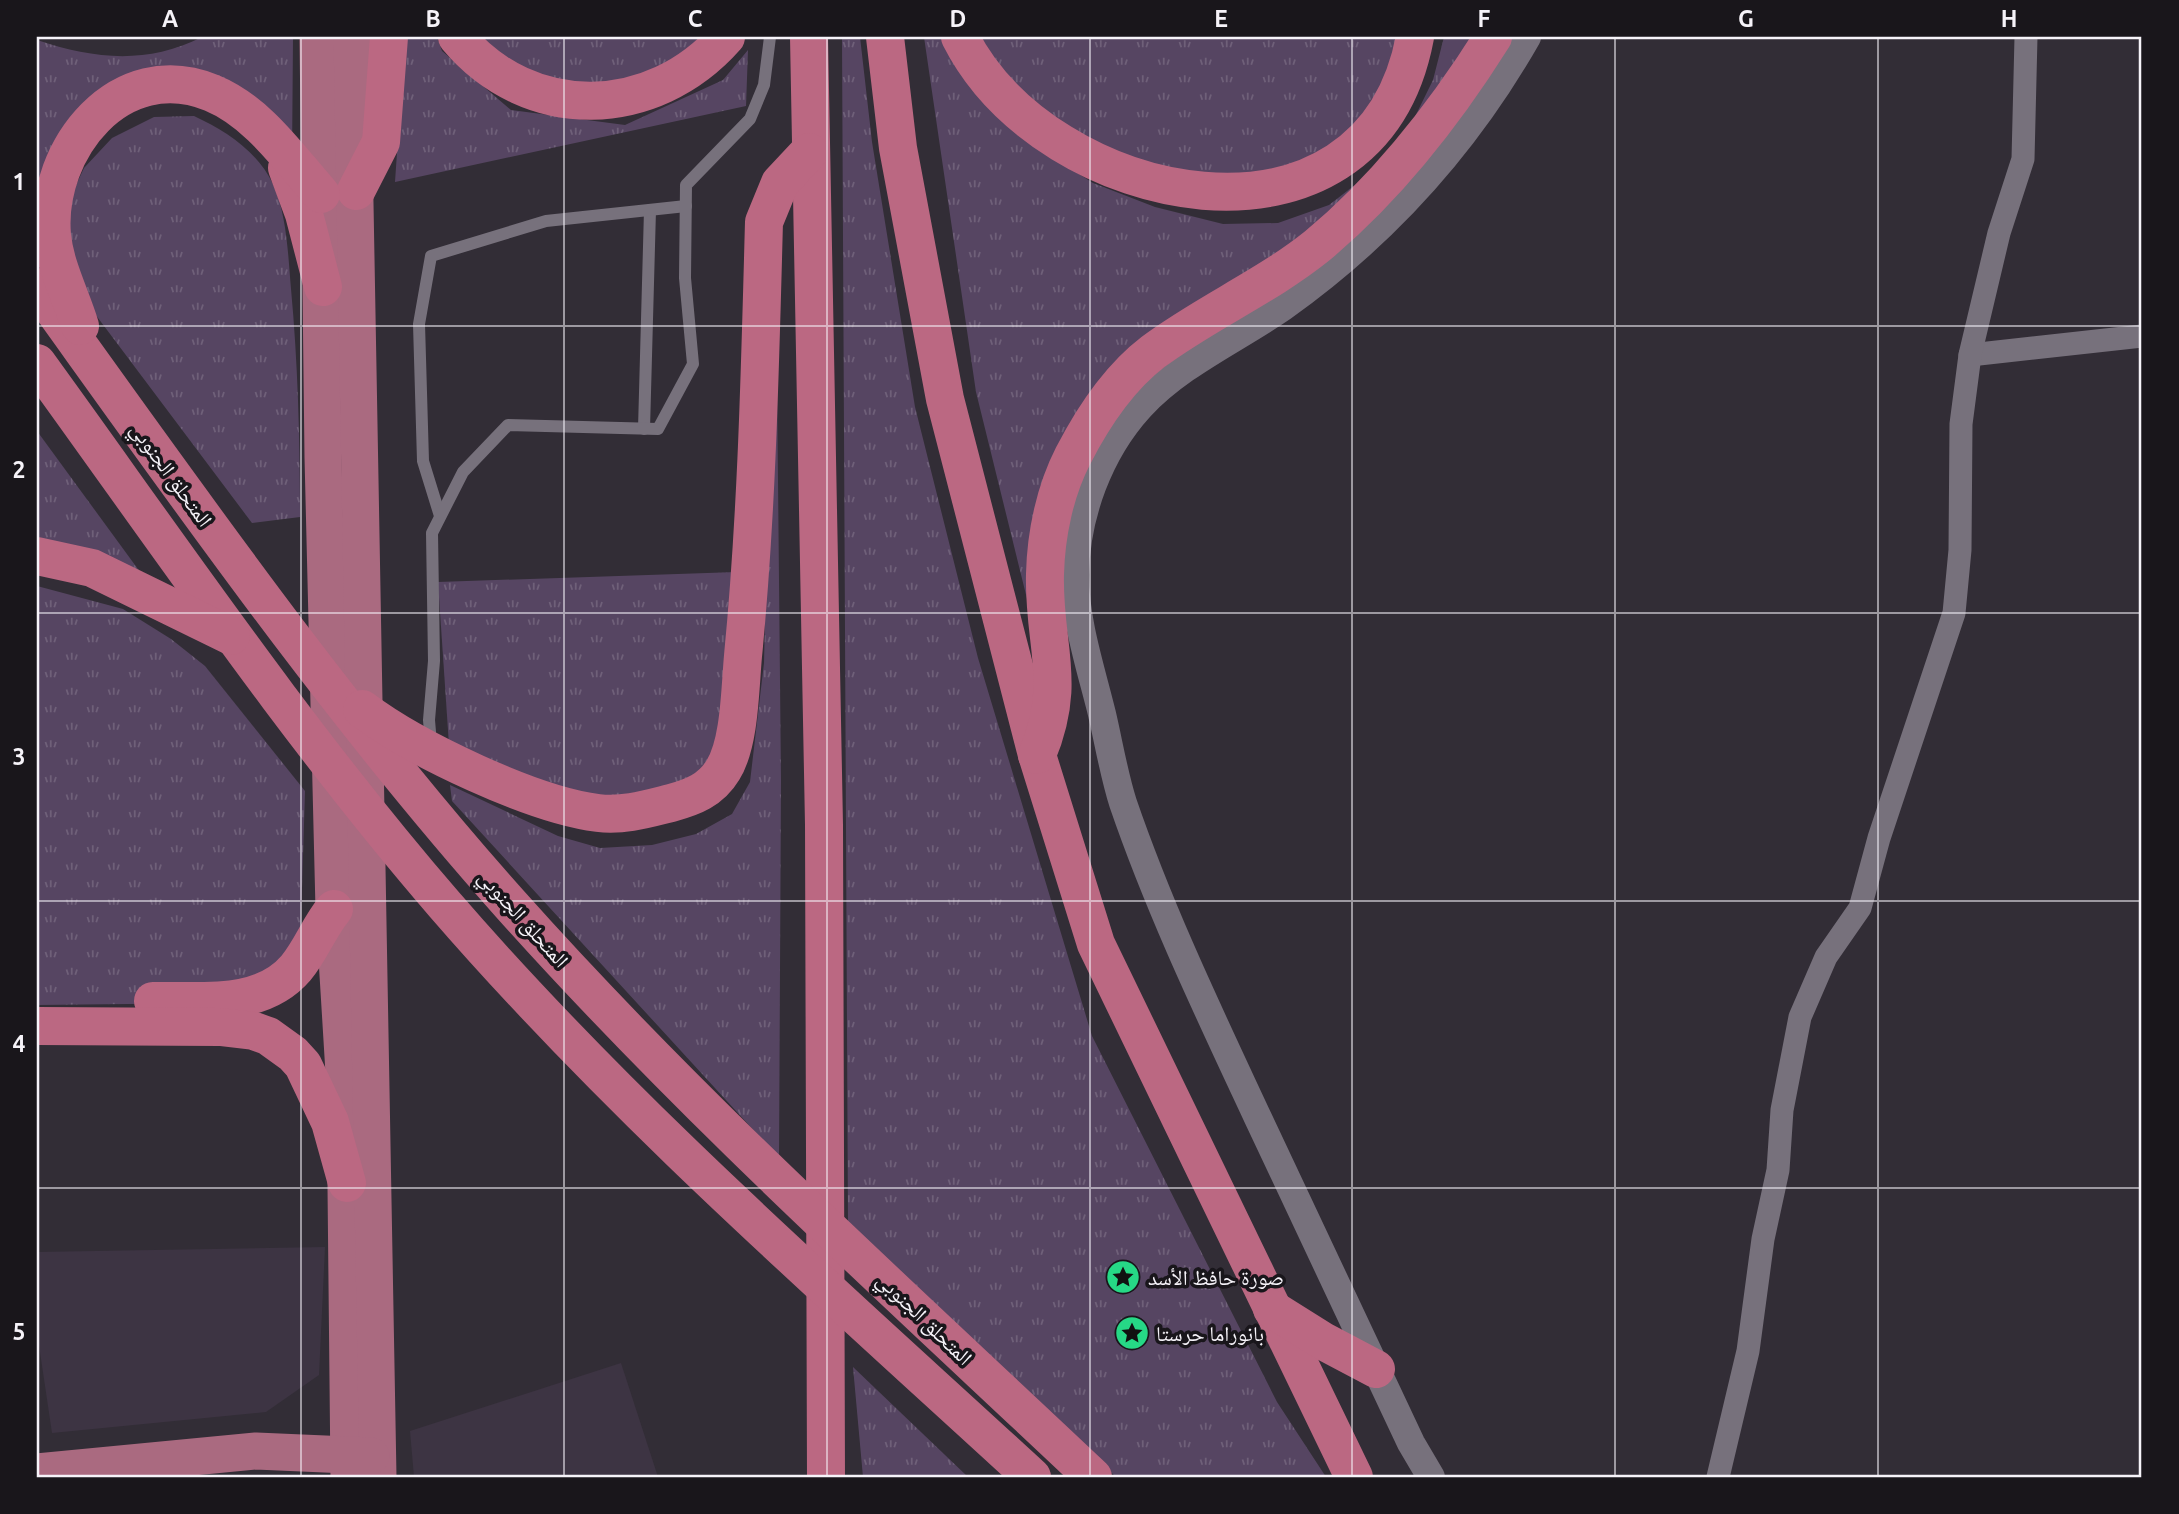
<svg xmlns="http://www.w3.org/2000/svg" width="2179" height="1514" font-family="Ubuntu,'Noto Naskh Arabic',sans-serif">
<style>
.built{fill:#3d3443}
.park{fill:url(#park-tufts)}
.lines{fill:none;stroke-linecap:round;stroke-linejoin:round}
.service{stroke:#77717c;stroke-width:12}
.minor{stroke:#77717c;stroke-width:23}
.tertiary{stroke:#77717c;stroke-width:28}
.primary{stroke:#aa6a80;stroke-width:37}
.trunk{stroke:#bb6882;stroke-width:38}
.grid{fill:none;stroke:#f6f3f9;stroke-width:2;stroke-opacity:0.55}
.labels{text-anchor:middle;dominant-baseline:central;stroke-width:7;stroke-linejoin:round;paint-order:stroke}
.street-label{font-size:21px;fill:#f6f3f9;stroke:#19161b}
.poi-label{font-size:21px;fill:#f6f3f9;stroke:#19161b;text-anchor:start}
.neatline{fill:none;stroke:#f6f3f9;stroke-width:2.5}
.grid-label{font-size:23px;text-anchor:middle;font-weight:bold;fill:#f6f3f9}
</style>
<defs>
<pattern id="park-tufts" width="24" height="20" patternUnits="userSpaceOnUse" patternTransform="scale(1.75)"><rect width="24" height="20" fill="#564562"/><path d="M3 7l-1-3M5 7V3M7 7l1-3M15 17l-1-3M17 17v-4M19 17l1-3" fill="none" stroke="#6f6079"/></pattern>
</defs>
<rect width="100%" height="100%" fill="#322d36"/>
<!-- built -->
<g class="built">
<polygon points="325,1247 319,1375 266,1412 52,1433 37,1332 37,1252"/>
<polygon points="621,1363 658,1477 414,1477 410,1431"/>
</g>
<!-- park -->
<g class="park">
<path d="M202,37h91l-1,120 -79,-66 -121,28 -55,119v-198c57,19 109,25 165,-3z"/>
<polygon points="405,37 437,37 442,51 511,110 625,125 723,80 748,50 746,106 395,182"/>
<polygon points="475,37 715,37 621,96 528,81"/>
<polygon points="842,37 860,37 872,142 915,407 978,658 1092,1036 1277,1402 1326,1477 1116,1477 848,1222"/>
<polygon points="924,37 945,37 1040,149 1093,183 1155,207 1223,224 1278,223 1329,205 1378,167 1407,133 1433,80 1444,37 1491,37 1392,179 1154,351 1031,615 976,392"/>
<polygon points="974,37 1412,37 1383,116 1266,190 1107,157 1008,82"/>
<path d="M194,116c32,15 63,35 79,68 14,31 15,71 18,105 7,76 9,151 9,228l-48,6 -178,-237 -7,-57 3,-31 14,-30 28,-30 42,-21z"/>
<polygon points="777,381 781,781 779,1158 452,801 450,785 558,836 600,848 652,845 696,834 732,814 750,782 764,663 767,537"/>
<polygon points="37,431 162,602 37,559"/>
<polygon points="737,572 734,665 707,789 603,810 449,745 438,582"/>
<polygon points="37,586 123,609 171,639 205,666 305,791 300,952 218,1003 37,1005"/>
<polygon points="853,1367 968,1477 863,1477"/>
</g>
<g class="lines">
<!-- service -->
<g class="service">
<polyline points="644,429 650,210"/>
<polyline points="440,516 423,461 419,324 431,256 546,221 686,206"/>
<polyline points="431,744 429,720 434,661 432,533 463,472 508,425 658,429 693,364 685,278 686,185 750,119 764,85 770,37"/>
</g>
<!-- minor -->
<g class="minor">
<polyline points="1970,355 2142,336"/>
<polyline points="1718,1477 1748,1351 1763,1239 1778,1170 1782,1110 1800,1017 1826,957 1860,908 1879,838 1954,613 1960,550 1961,424 1970,355 1999,233 2023,159 2026,37"/>
</g>
<!-- tertiary -->
<path class="tertiary" d="M1431,1477l-20,-34c-51,-108 -102,-217 -153,-325 -48,-103 -98,-207 -135,-315 -9,-28 -14,-59 -21,-89 -11,-45 -27,-92 -27,-139 1,-60 24,-123 65,-168 40,-43 95,-67 143,-100 101,-72 183,-163 244,-270"/>
<!-- primary -->
<g class="primary">
<polyline points="318,37 323,457 334,909 345,1089 349,1477"/>
<polyline points="352,37 378,1477"/>
<polyline points="37,1472 256,1451 371,1456"/>
</g>
<!-- trunk -->
<g class="trunk">
<path d="M457,37c73,87 196,83 269,0"/>
<polyline points="809,37 824,825 826,1477"/>
<polyline points="885,37 898,148 945,399 1037,755 1096,944 1354,1477"/>
<path d="M960,37c87,172 410,238 455,0"/>
<polyline points="287,168 304,214 323,287"/>
<polyline points="356,191 381,142 389,37"/>
<path d="M37,287c151,210 300,423 473,617 181,203 385,386 583,573"/>
<path d="M80,326c-9,-30 -25,-59 -28,-91 -7,-86 68,-180 160,-142 46,19 77,65 109,101"/>
<path d="M37,363c132,182 260,371 407,541 179,207 387,388 588,573"/>
<polyline points="37,556 92,568 231,636"/>
<path d="M362,709c53,40 171,96 236,104 26,3 49,-4 73,-10 22,-6 40,-13 52,-33 17,-27 17,-82 20,-114 14,-144 17,-289 21,-434l16,-39 29,-31"/>
<path d="M1037,755c31,-74 6,-109 8,-181 1,-40 10,-83 28,-118 19,-37 46,-78 80,-104 52,-39 113,-65 164,-106 71,-59 127,-131 176,-209"/>
<path d="M153,1001c48,-1 108,8 143,-33 15,-18 23,-41 38,-59"/>
<polyline points="37,1026 220,1027 254,1031 268,1036 293,1054 303,1065 330,1122 347,1183"/>
<polyline points="1272,1309 1323,1341 1376,1369"/>
</g>
</g>
<!-- grid -->
<path class="grid" d="M301,37v1440M564,37v1440M827,37v1440M1090,37v1440M1352,37v1440M1615,37v1440M1878,37v1440M37,326h2105M37,613h2105M37,901h2105M37,1188h2105"/>
<!-- icons -->
<defs>
<g id="sight-disc" transform="scale(1.75)"><circle r="9.5" fill="#26d886" stroke="#19161b"/><path d="M0-6L1.8-2.2L6-1.7L2.9 1.2L3.7 5.4L0 3.3L-3.7 5.4L-2.9 1.2L-6-1.7L-1.8-2.2Z" fill="#111"/></g>
</defs>
<g fill-rule="evenodd">
<use href="#sight-disc" x="1123" y="1277"/>
<use href="#sight-disc" x="1132" y="1333"/>
</g>
<g class="labels">
<!-- street labels -->
<g class="street-label">
<text transform="translate(172 474) rotate(54)">المتحلق الجنوبي</text>
<text transform="translate(524 918) rotate(48)">المتحلق الجنوبي</text>
<text transform="translate(925 1318) rotate(44)">المتحلق الجنوبي</text>
</g>
<!-- poi labels -->
<g class="poi-label">
<text x="1148" y="1277">صورة حافظ الأسد</text>
<text x="1156" y="1333">بانوراما حرستا</text>
</g>
</g>
<!-- border -->
<rect width="2179" height="1514" fill="none" stroke="#19161b" stroke-width="77"/>
<rect x="38" y="38" width="2102" height="1438" class="neatline"/>
<g class="grid-label">
<text x="170" y="27">A</text>
<text x="433" y="27">B</text>
<text x="695" y="27">C</text>
<text x="958" y="27">D</text>
<text x="1221" y="27">E</text>
<text x="1484" y="27">F</text>
<text x="1746" y="27">G</text>
<text x="2009" y="27">H</text>
<text x="19" y="190">1</text>
<text x="19" y="478">2</text>
<text x="19" y="765">3</text>
<text x="19" y="1052">4</text>
<text x="19" y="1340">5</text>
</g>
</svg>
